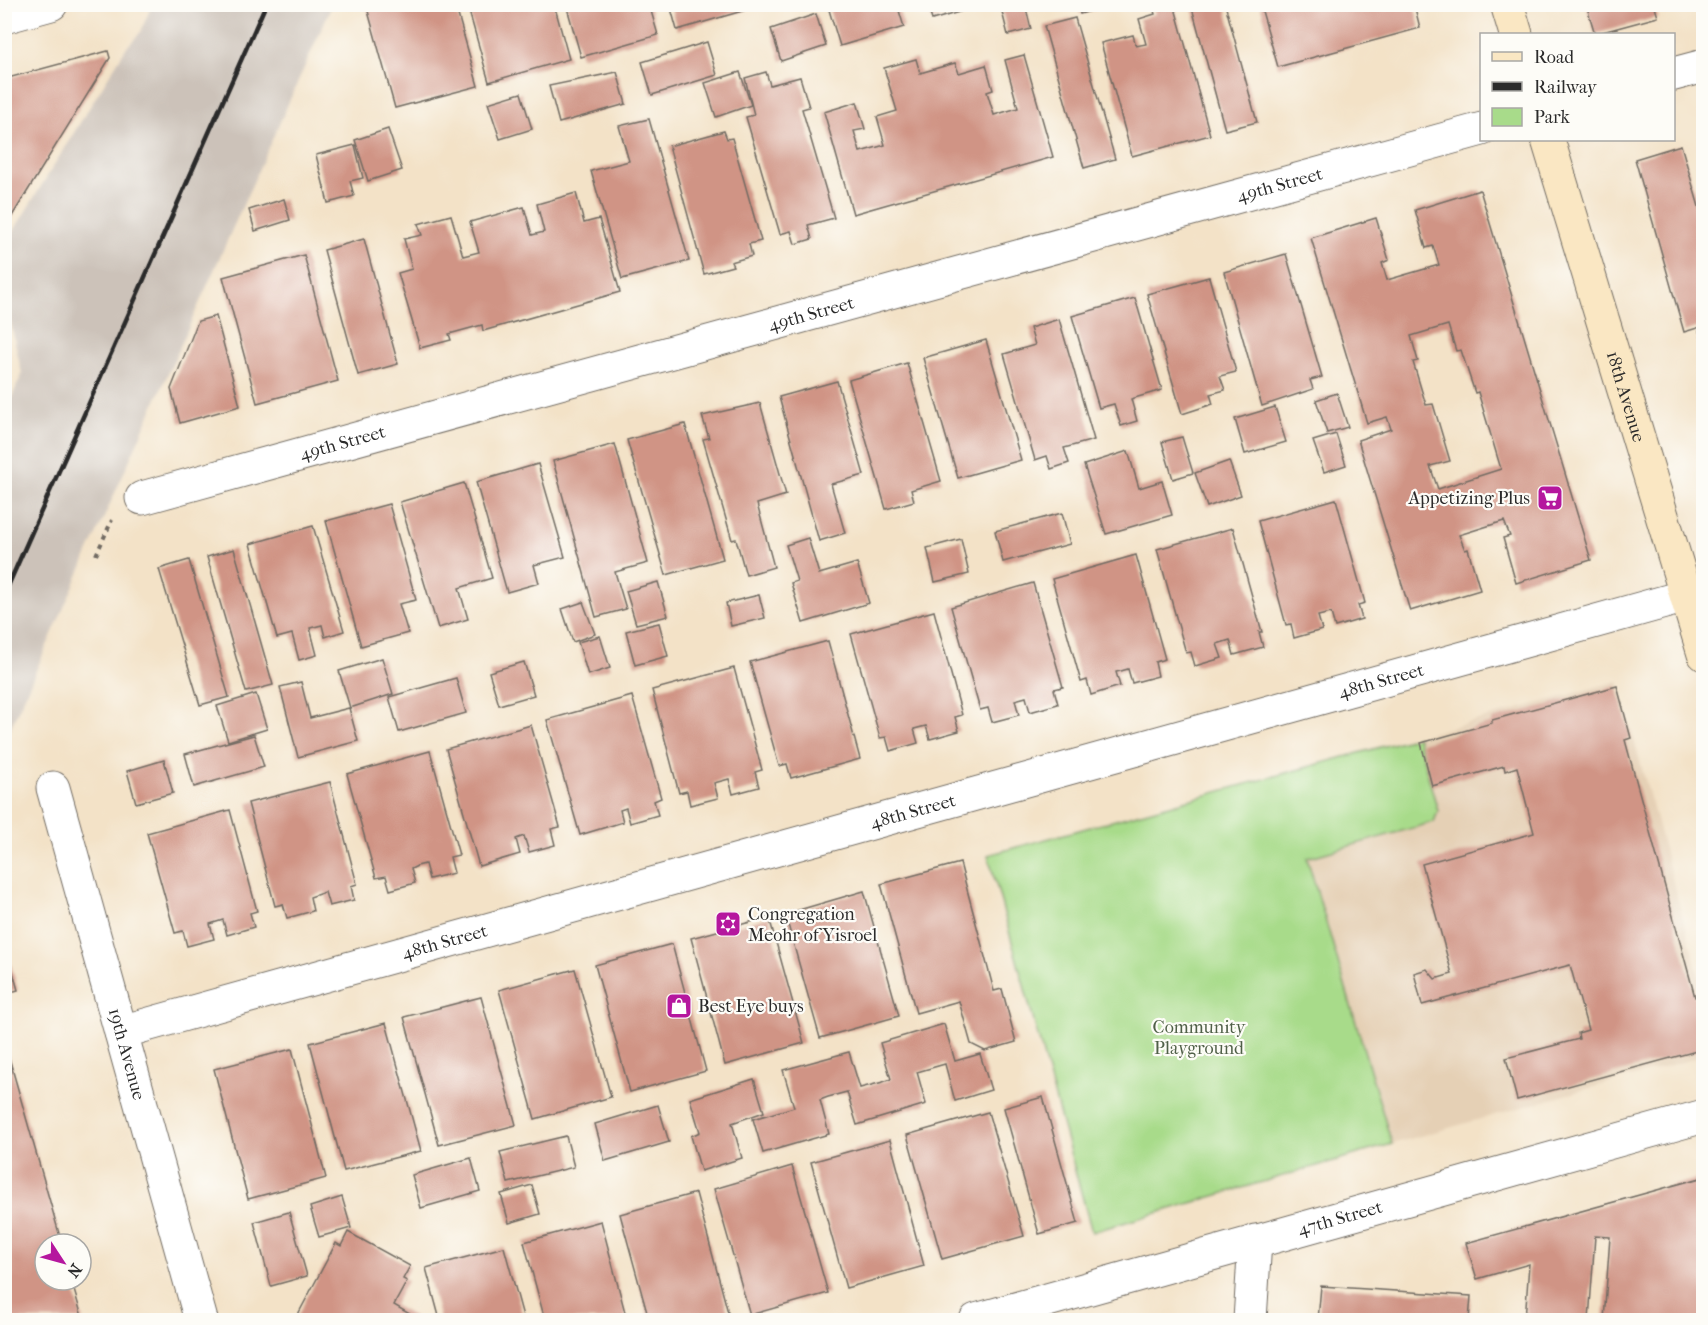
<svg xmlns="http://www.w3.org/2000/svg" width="1708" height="1325" font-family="'IM FELL French Canon',serif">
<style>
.built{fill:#e5d0b5}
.industrial{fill:#ccc2b9}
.green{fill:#a8db8a;stroke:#6a835a;stroke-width:1.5}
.building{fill:#d09485;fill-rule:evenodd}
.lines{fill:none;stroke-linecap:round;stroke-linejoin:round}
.street-casing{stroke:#716b62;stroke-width:35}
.secondary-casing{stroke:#716b62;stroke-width:35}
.path{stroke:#716b62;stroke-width:4;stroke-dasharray:4.5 4.5;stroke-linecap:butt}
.street{stroke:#fff;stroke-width:33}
.secondary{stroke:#fae7c3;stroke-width:33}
.rail{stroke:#2b2b2b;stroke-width:4.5}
.labels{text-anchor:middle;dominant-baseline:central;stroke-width:4.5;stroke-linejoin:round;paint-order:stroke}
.street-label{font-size:18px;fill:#2b2b2b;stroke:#fdfcf7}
.poi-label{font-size:18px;fill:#2b2b2b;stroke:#fdfcf7;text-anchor:start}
.park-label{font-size:18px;fill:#506048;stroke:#fdfcf7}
</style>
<rect width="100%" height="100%" fill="#fdfcf7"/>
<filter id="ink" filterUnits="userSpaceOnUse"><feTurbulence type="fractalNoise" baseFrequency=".0167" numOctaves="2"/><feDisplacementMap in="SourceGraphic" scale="12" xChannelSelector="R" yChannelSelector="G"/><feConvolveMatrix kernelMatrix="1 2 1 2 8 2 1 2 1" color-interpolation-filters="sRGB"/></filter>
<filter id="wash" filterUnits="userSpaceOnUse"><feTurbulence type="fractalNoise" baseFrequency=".008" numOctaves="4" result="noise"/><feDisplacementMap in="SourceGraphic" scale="24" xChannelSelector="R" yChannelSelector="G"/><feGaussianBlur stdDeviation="1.35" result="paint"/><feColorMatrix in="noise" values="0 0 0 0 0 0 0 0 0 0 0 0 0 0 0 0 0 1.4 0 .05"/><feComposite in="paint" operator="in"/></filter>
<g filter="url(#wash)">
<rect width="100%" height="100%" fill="#f3e2c7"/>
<!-- built -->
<polygon class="built" points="1618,681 1703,991 1703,1056 1392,1144 1307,858 1434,822 1438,811 1417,737"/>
<!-- industrial -->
<polygon class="industrial" points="152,5 332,5 5,740 4,415 22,374 5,296 5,245 126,48 140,33"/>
<!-- green -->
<polygon class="green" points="1417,737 1438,811 1434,822 1307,858 1392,1144 1092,1232 988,855"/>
<g id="blocks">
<!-- building -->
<g class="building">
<polygon points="366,4 455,4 478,86 395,108"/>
<polygon points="467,4 554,4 569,59 489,82"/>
<polygon points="566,4 649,4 658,35 581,57"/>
<polygon points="847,4 897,4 904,27 840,46 829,10"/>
<polygon points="927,4 983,4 983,5 932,20"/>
<polygon points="1000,4 1025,4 1031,29 1008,35"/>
<polygon points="1077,4 1112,4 1112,5 1080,14"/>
<polygon points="1152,4 1174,4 1210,135 1132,156 1101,43 1133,35 1136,46 1146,44 1139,19 1155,14"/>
<polygon points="1191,4 1225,4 1257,122 1225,130"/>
<polygon points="1260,4 1414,4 1420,28 1278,67"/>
<polygon points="1586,4 1654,4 1658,17 1595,34"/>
<polygon points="670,5 755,5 756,7 677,30"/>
<polygon points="816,14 826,46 781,61 771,29"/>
<polygon points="1075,18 1115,159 1084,168 1044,26"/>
<polygon points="707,42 717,75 652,95 642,62"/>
<polygon points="108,51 110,58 4,229 4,79"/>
<polygon points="1024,55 1053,157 853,214 824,112 857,102 865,129 854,131 860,152 885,145 877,117 897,111 884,68 916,59 920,73 955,63 959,73 986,65 993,90 987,92 994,115 1018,108 1005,60"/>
<polygon points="617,72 626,104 559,123 549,86"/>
<polygon points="740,72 751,105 716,117 705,83"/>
<polygon points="766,72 770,85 800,77 809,107 802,109 834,218 808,225 812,239 795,244 791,231 780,234 746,117 754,115 745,78"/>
<polygon points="521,93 532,129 500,139 488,103"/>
<polygon points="649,119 689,261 622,279 591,171 629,161 619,126"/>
<polygon points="388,129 402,170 368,181 355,140"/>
<polygon points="724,131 727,139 732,138 761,241 749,244 752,256 731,262 733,266 704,274 669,146"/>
<polygon points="355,145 363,178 350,181 354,196 328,203 316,155"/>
<polygon points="1681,145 1704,224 1704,326 1684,332 1635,159"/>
<path d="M1480,190l111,370 -75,23 -13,-45 7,-2 -6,-15 -45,14 6,15 3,-1 12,41 -70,21 -52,-171 33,-11 -4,-12 -20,6 -56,-185 65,-20 13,42 -7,3 5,17 52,-15 -6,-19 -7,2 -11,-38zM1448,325l8,26 5,-1 14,43 3,-1 23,77 -63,20 -8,-23 20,-5 -17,-57 -7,1 -13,-43 5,-1 -7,-25z"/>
<polygon points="576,193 584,223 599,219 620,292 483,331 482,325 449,334 451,340 420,348 398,273 412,269 404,239 422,235 418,224 451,215 463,256 479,252 470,222 524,207 532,235 544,232 537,204"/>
<polygon points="284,199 290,220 255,231 249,210"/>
<polygon points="364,239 398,364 358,375 324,250"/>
<polygon points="1286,254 1322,377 1310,380 1313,389 1262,406 1224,272"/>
<polygon points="304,255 338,381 257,403 223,277"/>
<polygon points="1209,277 1236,372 1220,376 1225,390 1210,394 1213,404 1182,414 1147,294"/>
<polygon points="1135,298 1162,390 1131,399 1137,421 1121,426 1114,404 1099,408 1072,316"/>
<polygon points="216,316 240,406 180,423 171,389 198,321"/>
<polygon points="1059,319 1094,440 1064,448 1069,463 1051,469 1047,456 1035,460 1004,354 1035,345 1030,328"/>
<polygon points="1704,330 1704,345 1703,345 1699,331"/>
<polygon points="986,340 1021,460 958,478 923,358"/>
<polygon points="907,363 941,481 911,490 914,501 886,509 849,380"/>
<polygon points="837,381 864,475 831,484 845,533 819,541 779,397"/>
<polygon points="1337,393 1348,427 1327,433 1316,400"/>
<polygon points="760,403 786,495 757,504 774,567 746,575 736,539 732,540 703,439 709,438 702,416"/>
<polygon points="1275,407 1286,442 1245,454 1235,419"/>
<polygon points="685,424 723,559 666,575 627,440"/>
<polygon points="1336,434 1346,465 1324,472 1313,441"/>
<polygon points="1182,437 1193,473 1173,479 1162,442"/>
<polygon points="615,444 648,563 615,572 626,609 596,617 553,461"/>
<polygon points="1128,451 1139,488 1162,481 1172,515 1106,534 1084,465"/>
<polygon points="1229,461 1241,495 1207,507 1195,473"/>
<polygon points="538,464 565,557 534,565 539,583 507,592 476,482"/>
<polygon points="464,483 492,578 459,588 468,619 438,628 400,502"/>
<polygon points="1336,499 1365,603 1358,605 1362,619 1335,627 1331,613 1318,616 1322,630 1294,638 1291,624 1286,625 1258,521"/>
<polygon points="389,504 416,600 399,604 408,633 361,646 326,521"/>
<polygon points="1062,513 1070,544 1003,562 995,531"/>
<polygon points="313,526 344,631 325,637 322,625 310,628 317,655 299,660 292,634 277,638 250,544"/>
<polygon points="1233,528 1262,632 1259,632 1263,647 1234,655 1230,640 1217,644 1222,658 1195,666 1191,652 1186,653 1157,549"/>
<polygon points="808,538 819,574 857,563 869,603 803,623 791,583 797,581 786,545"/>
<polygon points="961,539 969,574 935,582 927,548"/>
<polygon points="234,549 273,685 246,692 207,557"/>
<polygon points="1136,555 1165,659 1155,662 1158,676 1132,683 1128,669 1121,671 1116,672 1120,686 1091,695 1087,680 1081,682 1052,579"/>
<polygon points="189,560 229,697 200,705 159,569"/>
<polygon points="658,582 668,616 636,624 626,591"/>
<polygon points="1033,583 1063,687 1054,689 1058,704 1030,712 1026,697 1015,700 1019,715 992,722 988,708 980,710 951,607"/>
<polygon points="759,595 765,618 731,626 726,603"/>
<polygon points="583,602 595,634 573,642 562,609"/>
<polygon points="934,611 962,715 955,717 959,731 930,739 926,726 914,729 918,743 890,751 886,737 880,738 851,634"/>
<polygon points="659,623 668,656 635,665 626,631"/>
<polygon points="600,636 610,668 588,675 578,642"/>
<polygon points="828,641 860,759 791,778 787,764 779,766 750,662"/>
<polygon points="382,658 393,694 350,708 339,671"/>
<polygon points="524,662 534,695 499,705 489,672"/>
<polygon points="734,668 762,770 755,772 759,787 733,794 729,779 714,783 718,798 690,805 687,791 679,793 652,690"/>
<polygon points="456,678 466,713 399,732 389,697"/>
<polygon points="301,682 310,718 349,708 358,741 298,757 280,687"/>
<polygon points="1617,686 1631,738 1625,740 1695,997 1704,997 1704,1049 1517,1100 1506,1058 1579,1039 1578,1033 1588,1030 1570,965 1422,1005 1414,973 1427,969 1435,979 1452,974 1422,864 1534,833 1517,767 1505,771 1504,766 1432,786 1421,743 1492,723 1492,720"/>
<polygon points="256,694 267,729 228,741 217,706"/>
<polygon points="632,696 661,798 654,801 658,815 630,823 626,808 620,810 623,822 580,835 547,720"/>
<polygon points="531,725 560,827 551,829 555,845 529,852 524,836 516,839 520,854 479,866 446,749"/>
<polygon points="254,735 264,767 194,787 185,754"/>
<polygon points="430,751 459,855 450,857 454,873 429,879 425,864 417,866 411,869 415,883 390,890 386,876 376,878 347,774"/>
<polygon points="164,760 173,793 136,803 127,771"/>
<polygon points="330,782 357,884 351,886 354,900 329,906 325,892 310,897 313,911 287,918 283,904 275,906 248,803"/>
<polygon points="230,810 257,911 250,913 254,927 227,935 223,920 210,924 214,939 187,946 183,931 175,933 147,833"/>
<polygon points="960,863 994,991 1002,989 1016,1042 985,1051 971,1044 959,1001 916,1013 881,884"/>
<polygon points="864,891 899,1016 820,1038 785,914"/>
<polygon points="769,917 804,1043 725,1065 691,938"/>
<polygon points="4,941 18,990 4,994"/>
<polygon points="672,944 706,1071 630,1092 595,965"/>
<polygon points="575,969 611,1097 535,1119 499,990"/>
<polygon points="481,997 516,1125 439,1145 404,1017"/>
<polygon points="386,1023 421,1151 344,1171 310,1043"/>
<polygon points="944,1024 955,1061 980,1054 991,1090 955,1101 945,1064 917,1072 926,1104 857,1125 847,1092 828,1097 820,1100 829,1134 763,1153 753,1119 794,1107 783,1070 849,1052 860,1088 883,1082 891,1079 880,1043"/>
<polygon points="4,1040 62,1244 45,1244 45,1280 71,1280 83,1320 4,1320"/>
<polygon points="292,1049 326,1178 248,1199 214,1069"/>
<polygon points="754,1079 764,1112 732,1123 742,1158 701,1171 691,1136 700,1132 690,1099"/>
<polygon points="1043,1097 1078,1223 1039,1234 1004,1108"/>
<polygon points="658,1105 669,1142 605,1161 595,1124"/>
<polygon points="988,1112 1024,1236 942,1259 907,1135"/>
<polygon points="566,1136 574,1167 508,1183 500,1152"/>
<polygon points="890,1140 924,1266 846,1288 811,1162"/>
<polygon points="471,1158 480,1191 421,1208 412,1175"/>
<polygon points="792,1166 828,1293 750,1315 714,1189"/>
<polygon points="1704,1177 1704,1320 1604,1320 1610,1237 1595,1236 1589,1320 1525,1320 1529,1264 1477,1279 1466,1243"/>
<polygon points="532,1185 540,1214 509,1223 501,1194"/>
<polygon points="696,1193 730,1320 649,1320 620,1214"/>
<polygon points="342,1197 351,1228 319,1237 310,1207"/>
<polygon points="289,1212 307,1276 271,1286 254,1222"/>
<polygon points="601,1221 627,1320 545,1320 524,1242"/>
<polygon points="348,1232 410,1266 403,1279 407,1281 394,1305 413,1316 414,1320 295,1320 336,1243 341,1246"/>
<polygon points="504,1247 524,1320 440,1320 426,1268"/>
<polygon points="1321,1286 1471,1296 1469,1320 1318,1320"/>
</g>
</g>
</g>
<g filter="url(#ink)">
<use href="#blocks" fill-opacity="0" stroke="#716b62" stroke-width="1.5"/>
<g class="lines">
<!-- street casing -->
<g class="street-casing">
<g id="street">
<polyline points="4,17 51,4"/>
<polyline points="1674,74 1704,66"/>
<path id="s1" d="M142,498l1340,-369"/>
<path id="s2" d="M53,788l148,532"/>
<path id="s3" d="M121,1032l1583,-441"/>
<path id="s4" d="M976,1320l728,-204"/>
<polyline points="1250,1320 1255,1241"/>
</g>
</g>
<!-- secondary casing -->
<g class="secondary-casing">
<g id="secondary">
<polyline points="1507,4 1516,34"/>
<path id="s5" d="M1548,140l156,514"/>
</g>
</g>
<!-- path -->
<polyline class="path" points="96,555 112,520"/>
<!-- street -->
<use href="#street" class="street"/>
<!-- secondary -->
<use href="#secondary" class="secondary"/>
<!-- rail -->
<polyline class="rail" points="4,595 266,4"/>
</g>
</g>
<!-- icons -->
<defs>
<g id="supermarket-square" transform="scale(1.35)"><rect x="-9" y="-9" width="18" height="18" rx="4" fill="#b5179e" stroke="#fdfcf7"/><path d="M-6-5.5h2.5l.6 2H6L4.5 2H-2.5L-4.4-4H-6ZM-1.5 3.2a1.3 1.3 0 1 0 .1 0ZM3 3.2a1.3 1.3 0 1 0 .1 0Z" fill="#fff"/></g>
<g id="synagogue-square" transform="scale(1.35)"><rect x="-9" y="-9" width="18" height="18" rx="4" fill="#b5179e" stroke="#fdfcf7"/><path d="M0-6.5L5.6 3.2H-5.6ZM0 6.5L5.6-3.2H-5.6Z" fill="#fff"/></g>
<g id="shop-square" transform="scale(1.35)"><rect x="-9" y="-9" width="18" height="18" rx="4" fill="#b5179e" stroke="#fdfcf7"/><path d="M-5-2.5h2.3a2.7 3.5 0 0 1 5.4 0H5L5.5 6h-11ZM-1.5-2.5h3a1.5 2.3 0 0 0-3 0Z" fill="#fff"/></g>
</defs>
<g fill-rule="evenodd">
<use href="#supermarket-square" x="1550" y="498"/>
<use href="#synagogue-square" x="728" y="924"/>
<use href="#shop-square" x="679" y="1006"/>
</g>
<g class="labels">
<!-- street labels -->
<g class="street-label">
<text stroke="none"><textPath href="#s1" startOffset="1180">49th Street</textPath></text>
<text stroke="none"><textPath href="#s1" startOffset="694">49th Street</textPath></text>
<text stroke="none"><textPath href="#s5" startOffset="268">18th Avenue</textPath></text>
<text stroke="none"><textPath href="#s1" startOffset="208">49th Street</textPath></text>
<text stroke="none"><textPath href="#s3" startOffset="1308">48th Street</textPath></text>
<text stroke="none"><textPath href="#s3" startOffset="822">48th Street</textPath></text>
<text stroke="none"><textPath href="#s3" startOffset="336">48th Street</textPath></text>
<text stroke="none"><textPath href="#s2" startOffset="276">19th Avenue</textPath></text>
<text stroke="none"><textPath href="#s4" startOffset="378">47th Street</textPath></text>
</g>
<!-- poi labels -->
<g class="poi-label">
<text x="1530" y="498" text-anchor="end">Appetizing Plus</text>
<text x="748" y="914">Congregation<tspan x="748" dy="21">Meohr of Yisroel</tspan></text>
<text x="698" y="1006">Best Eye buys</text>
</g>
<!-- park labels -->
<g class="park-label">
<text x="1199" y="1027">Community<tspan x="1199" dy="21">Playground</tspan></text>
</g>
</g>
<!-- margin -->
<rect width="1708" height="1325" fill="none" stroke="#fdfcf7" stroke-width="24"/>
<!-- legend -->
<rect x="1480" y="33" width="195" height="108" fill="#fdfcf7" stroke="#a9a8a5" stroke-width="1.5"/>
<rect x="1492" y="52" width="30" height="9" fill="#fae7c3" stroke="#a9a8a5" stroke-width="1.5"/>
<text x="1534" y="63" font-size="18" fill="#2b2b2b">Road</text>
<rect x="1492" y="82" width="30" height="9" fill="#2b2b2b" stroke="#a9a8a5" stroke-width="1.5"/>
<text x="1534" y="93" font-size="18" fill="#2b2b2b">Railway</text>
<rect x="1492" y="108" width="30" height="18" fill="#a8db8a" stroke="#a9a8a5" stroke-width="1.5"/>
<text x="1534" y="123" font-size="18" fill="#2b2b2b">Park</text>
<!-- north arrow -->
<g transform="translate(63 1262) rotate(126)"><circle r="28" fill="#fdfcf7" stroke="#a9a8a5" stroke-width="1.5"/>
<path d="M0-4.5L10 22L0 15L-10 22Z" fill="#b5179e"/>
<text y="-9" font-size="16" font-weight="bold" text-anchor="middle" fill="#2b2b2b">N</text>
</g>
</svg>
